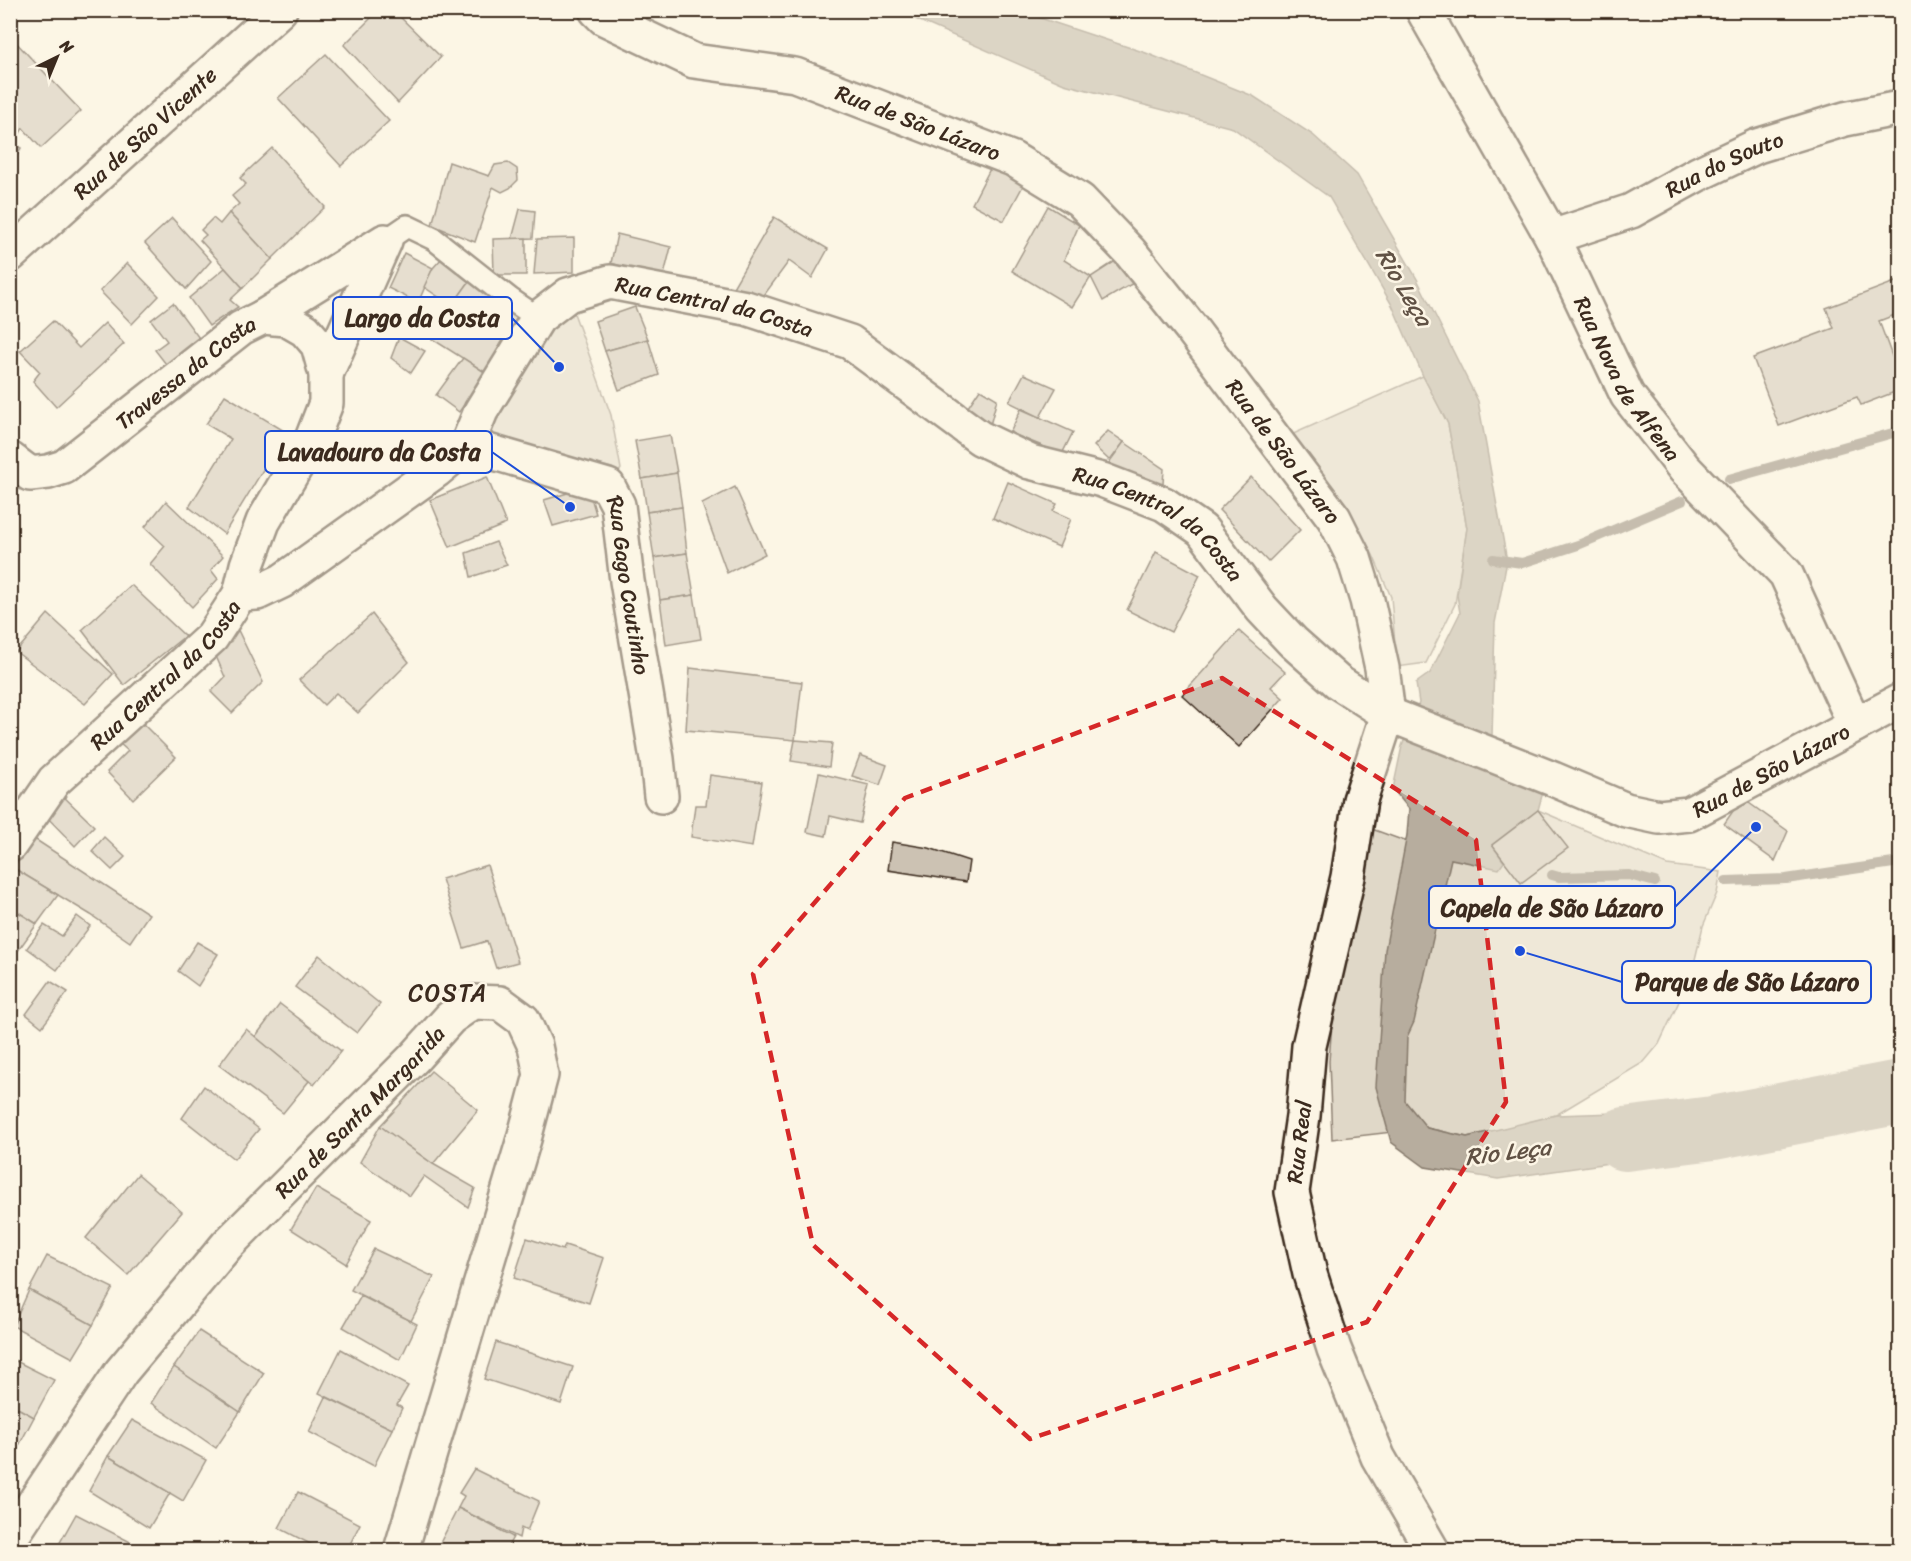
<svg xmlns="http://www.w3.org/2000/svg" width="1911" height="1561" font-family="Sriracha,sans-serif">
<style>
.green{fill:#e0d8c8;stroke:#8e8173;stroke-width:1.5}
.water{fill:#b7ad9e;stroke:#85796b;stroke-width:1.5}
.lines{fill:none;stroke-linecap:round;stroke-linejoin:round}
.stream{stroke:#85796b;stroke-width:10}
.river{stroke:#b7ad9e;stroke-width:64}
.building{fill:#ccc2b3;stroke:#3b2a1e;stroke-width:1.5}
.service-casing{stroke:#3b2a1e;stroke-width:26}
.minor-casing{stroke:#3b2a1e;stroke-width:38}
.secondary-casing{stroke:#3b2a1e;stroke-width:38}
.service{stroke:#fcf5e5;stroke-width:21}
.minor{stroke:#fcf5e5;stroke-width:33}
.secondary{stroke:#fcf5e5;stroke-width:33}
.marked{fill:none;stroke:#d62828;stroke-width:4.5;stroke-dasharray:12 8;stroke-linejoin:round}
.labels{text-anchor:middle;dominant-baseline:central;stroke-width:5;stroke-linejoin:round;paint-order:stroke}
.street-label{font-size:22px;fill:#3b2a1e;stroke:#fcf5e5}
.water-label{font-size:24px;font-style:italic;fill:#605144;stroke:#fcf5e5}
.neighbourhood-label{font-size:24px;letter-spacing:1.5px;fill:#3b2a1e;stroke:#fcf5e5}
.leader{fill:none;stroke:#1d4ed8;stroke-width:2}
.callout-dot{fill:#1d4ed8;stroke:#fcf5e5;stroke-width:2}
.callout{fill:#fcf5e5;stroke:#1d4ed8;stroke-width:2}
.callout-label{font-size:24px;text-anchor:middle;font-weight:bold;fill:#3b2a1e}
</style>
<rect width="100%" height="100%" fill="#fcf5e5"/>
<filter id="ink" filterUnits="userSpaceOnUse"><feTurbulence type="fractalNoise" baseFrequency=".0167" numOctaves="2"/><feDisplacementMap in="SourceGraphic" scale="12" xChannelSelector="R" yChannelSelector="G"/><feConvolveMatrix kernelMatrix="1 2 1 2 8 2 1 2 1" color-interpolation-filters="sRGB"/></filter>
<g filter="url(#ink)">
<!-- green -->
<g class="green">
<polygon points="571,305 611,415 621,469 618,473 612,468 493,437 489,434 488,424 544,333"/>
<polygon points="1423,376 1448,424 1467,528 1455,604 1426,663 1397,667 1391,597 1373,555 1334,490 1291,435"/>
<polygon points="1538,810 1667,865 1721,872 1717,893 1703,926 1691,976 1659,1044 1644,1062 1556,1115 1523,1124 1467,1137 1427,1128 1332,1139 1329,1061 1335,985 1372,829 1451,858 1492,845"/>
</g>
<!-- water -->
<polygon class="water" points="897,11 1019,11 1146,53 1253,96 1313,135 1357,175 1417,279 1478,401 1507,561 1495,623 1492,737 1543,792 1538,810 1492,845 1504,862 1499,869 1451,859 1414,1022 1407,1037 1405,1101 1427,1128 1467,1137 1556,1115 1706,1110 1721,1147 1498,1179 1425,1167 1391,1142 1376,1087 1385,950 1407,835 1409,809 1393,789 1402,746 1419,703 1416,683 1430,673 1460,613 1457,595 1467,528 1448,424 1423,376 1392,305 1329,197 1233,128 1064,84"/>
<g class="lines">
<!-- stream -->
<g class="stream">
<polyline points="1729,479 1900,431"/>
<polyline points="1493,559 1522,563 1578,545 1682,501"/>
<polyline points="1552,875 1559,877 1629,875 1655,882"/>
<polyline points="1726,881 1786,879 1900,862"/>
</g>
<!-- river -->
<polyline class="river" points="1625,1139 1713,1128 1900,1092"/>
</g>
<!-- building -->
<g class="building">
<polygon points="379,10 393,10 441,57 398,103 344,45"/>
<polygon points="452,10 465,10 458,17"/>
<polygon points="10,36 81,111 41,148 23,128 14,144 21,148 10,168"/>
<polygon points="326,54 389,121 341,166 278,98"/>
<polygon points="272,148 325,207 272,259 229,213 239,204 232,196 246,184 240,178"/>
<polygon points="449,162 489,176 495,165 508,163 517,169 518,180 510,188 502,192 493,187 475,242 432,225"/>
<polygon points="992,165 1025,182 1004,221 972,204"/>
<polygon points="1048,206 1079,225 1064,260 1091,277 1072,307 1012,271"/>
<polygon points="520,209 535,211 533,238 512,239"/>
<polygon points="229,213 272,259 243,288 200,240 206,235 201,230 213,218 220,224"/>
<polygon points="774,217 828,249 812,278 789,261 762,298 732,289"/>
<polygon points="172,218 211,261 186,289 145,243"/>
<polygon points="617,234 671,247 663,279 611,263"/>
<polygon points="526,238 526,275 494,275 493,239"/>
<polygon points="574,238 574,272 534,274 537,239"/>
<polygon points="404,253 433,268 418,303 388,288"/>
<polygon points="442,258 469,282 452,306 424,287 433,268"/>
<polygon points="1120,258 1135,282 1103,301 1091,277"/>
<polygon points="127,263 159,296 132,324 100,291"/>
<polygon points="225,268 243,288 230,300 238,307 209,326 189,298"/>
<polygon points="1900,280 1900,313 1879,321 1900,378 1900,390 1861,405 1857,397 1779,426 1753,358 1834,328 1826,308"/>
<polygon points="469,282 522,318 486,373 429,337"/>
<polygon points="173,303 202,342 169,368 155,350 167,341 151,320"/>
<polygon points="635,307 648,339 605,351 595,321"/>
<polygon points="53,321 79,348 105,323 124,344 56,407 33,381 40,372 20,351"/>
<polygon points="399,337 425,351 411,373 391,358"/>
<polygon points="648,339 659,375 619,390 605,351"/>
<polygon points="463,358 486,373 459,412 436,395"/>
<polygon points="1024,374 1056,388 1040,417 1009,402"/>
<polygon points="980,389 997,399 989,429 964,413"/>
<polygon points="225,395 286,432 224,534 189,507 231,439 206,424"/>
<polygon points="1021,409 1073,432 1062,454 1010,433"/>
<polygon points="1108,431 1124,442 1110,461 1094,446"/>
<polygon points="670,435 677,473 642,479 635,441"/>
<polygon points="1124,442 1164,469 1163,484 1140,483 1108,471 1110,461"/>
<polygon points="677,473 682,507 647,512 642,479"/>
<polygon points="487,477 506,524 450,547 430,500"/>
<polygon points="1251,477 1300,530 1268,562 1219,510"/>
<polygon points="1008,482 1057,504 1053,511 1071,519 1059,547 993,518"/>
<polygon points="588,487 596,514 553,526 544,500"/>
<polygon points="735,487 765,554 727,573 702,504"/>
<polygon points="166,501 223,556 211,570 218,579 192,607 150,564 165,546 145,527"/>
<polygon points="682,507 687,553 654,558 647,512"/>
<polygon points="496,542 507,565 471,577 466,553"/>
<polygon points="1156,552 1200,575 1171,632 1127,610"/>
<polygon points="687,553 694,595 660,600 654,558"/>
<polygon points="131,585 185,636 124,685 82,630"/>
<polygon points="694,595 701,639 666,645 660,600"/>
<polygon points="48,614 113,674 85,704 16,652"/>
<polygon points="372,614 409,662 358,713 336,693 324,705 299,680"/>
<polygon points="235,624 263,682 232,713 211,692 225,677 212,647"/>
<polygon points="1239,631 1285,672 1271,687 1283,698 1239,747 1182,695"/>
<polygon points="690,668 802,682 795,740 686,730"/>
<polygon points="141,722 176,757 133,799 107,772 128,751 119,743"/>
<polygon points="795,740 832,743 829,767 791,761"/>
<polygon points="860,755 887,765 880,785 852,776"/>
<polygon points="819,773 869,785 860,823 830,816 826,836 807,832"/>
<polygon points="710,775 762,782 752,847 691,837 695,805 706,805"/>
<polygon points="58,791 94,826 75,846 42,812"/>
<polygon points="1742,798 1788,831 1775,861 1724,824"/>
<polygon points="1538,810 1568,848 1521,883 1492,845"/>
<polygon points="30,836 149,914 130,942 91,915 10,866"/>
<polygon points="104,837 125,857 112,870 92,851"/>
<polygon points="892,842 929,848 969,861 966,882 888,870"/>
<polygon points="487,865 518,962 496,968 487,941 464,948 442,879"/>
<polygon points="10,866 58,895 37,924 10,907"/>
<polygon points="10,907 37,924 17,952 10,948"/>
<polygon points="77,916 90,926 57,970 27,948 44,925 62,936"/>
<polygon points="197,942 218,954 198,986 178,971"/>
<polygon points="319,955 380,1004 357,1033 295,987"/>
<polygon points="50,981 68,992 42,1027 26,1014"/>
<polygon points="280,1004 341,1051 314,1085 255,1037"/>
<polygon points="246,1029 309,1081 283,1113 219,1065"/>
<polygon points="431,1071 478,1110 433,1164 380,1126"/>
<polygon points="204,1086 259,1129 234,1159 182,1118"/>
<polygon points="380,1126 433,1164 475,1188 468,1207 424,1176 410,1196 360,1162"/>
<polygon points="138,1174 182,1212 128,1275 86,1238"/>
<polygon points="316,1188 371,1220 346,1264 291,1229"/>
<polygon points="527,1238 563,1250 565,1245 604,1258 589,1303 514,1278"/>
<polygon points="374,1249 434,1277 411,1321 351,1290"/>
<polygon points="47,1256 113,1288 93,1325 29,1290"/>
<polygon points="29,1290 93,1325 73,1358 13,1326"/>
<polygon points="361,1296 417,1324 400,1360 343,1327"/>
<polygon points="199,1331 264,1373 240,1412 174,1367"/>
<polygon points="496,1342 573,1367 561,1404 484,1379"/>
<polygon points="341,1349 408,1386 397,1405 402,1408 392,1429 319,1393"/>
<polygon points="10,1358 54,1380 34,1417 10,1404"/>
<polygon points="174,1367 240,1412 216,1448 151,1403"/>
<polygon points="326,1397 392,1429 374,1466 309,1432"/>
<polygon points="10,1404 34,1417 15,1453 10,1451"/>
<polygon points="132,1420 206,1460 183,1501 108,1456"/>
<polygon points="108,1456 170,1493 149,1528 89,1491"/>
<polygon points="474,1469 539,1501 527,1531 521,1528 519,1538 458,1508 464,1496 459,1493"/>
<polygon points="298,1492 360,1524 347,1550 322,1550 279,1528"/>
<polygon points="458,1508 513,1537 506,1550 450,1550 439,1545"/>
<polygon points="76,1514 146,1550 66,1550 58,1546"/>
</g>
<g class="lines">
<!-- service casing -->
<g class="service-casing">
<polyline id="service" points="385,241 407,226 434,239 510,299 538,318"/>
</g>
<!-- minor casing -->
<g class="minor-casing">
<g id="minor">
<path id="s1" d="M596,10l8,8 90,43 101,14 218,84 67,41 50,52 61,76 143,190 20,40 13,42 15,68 6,46 -28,86 -12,77 -39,169 -6,70 -11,76 18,82 24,75 44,108 54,93"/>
<path id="s2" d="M1423,10l129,227 75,158 57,73 102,106 69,151"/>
<path id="s3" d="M1552,237l79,-26 67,-37 59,-28 88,-27 55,-11"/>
<polyline points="263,317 385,241 326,374"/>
<path id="s4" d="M467,445l141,41 10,19 9,76 30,178 4,37"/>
<path id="s5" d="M10,459l20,15 18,-2 16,-5 177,-139 22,-11 23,2 19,11 13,15 8,29v29l-14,36 -49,83 -16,43 -7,29"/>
<path id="s6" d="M10,845l44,-64 158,-144 28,-43 17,-1 25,-12 155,-111 30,-25 14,-34 57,-93 30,-23 42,-13 136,26 104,34 130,96 50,24 72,18 62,24 38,26 60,79 31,33 45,40 50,32 165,65 73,31 33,7 30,-3 211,-113"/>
<path id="s7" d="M10,1539l111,-167 106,-127 188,-188 35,-39 23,-16 27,1 23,17 12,26 6,29 -17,64 -123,411"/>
</g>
</g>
<!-- secondary casing -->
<g class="secondary-casing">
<g id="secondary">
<path id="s8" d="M10,255l270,-245"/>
</g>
</g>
<!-- service -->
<use href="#service" class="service"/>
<!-- minor -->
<use href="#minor" class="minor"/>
<!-- secondary -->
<use href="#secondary" class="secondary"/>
</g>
</g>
<!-- marked area -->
<path d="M0 0H1911V1561H0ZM1222,678l254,162 30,262 -139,220 -337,117 -217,-194 -60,-271 152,-176z" fill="#fcf5e5" fill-opacity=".55" fill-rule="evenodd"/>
<path class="marked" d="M1222,678l254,162 30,262 -139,220 -337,117 -217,-194 -60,-271 152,-176z"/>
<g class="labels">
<!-- street labels -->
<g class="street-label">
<text stroke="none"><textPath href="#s1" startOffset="345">Rua de São Lázaro</textPath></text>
<text stroke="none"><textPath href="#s8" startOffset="182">Rua de São Vicente</textPath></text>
<text stroke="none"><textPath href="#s3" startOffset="188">Rua do Souto</textPath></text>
<text stroke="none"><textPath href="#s6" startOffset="952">Rua Central da Costa</textPath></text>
<text stroke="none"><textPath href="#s5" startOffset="214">Travessa da Costa</textPath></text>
<text stroke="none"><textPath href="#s2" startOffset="422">Rua Nova de Alfena</textPath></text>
<text stroke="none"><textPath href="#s1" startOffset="849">Rua de São Lázaro</textPath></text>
<text stroke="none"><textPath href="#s6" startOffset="1456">Rua Central da Costa</textPath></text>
<text stroke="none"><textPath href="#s4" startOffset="249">Rua Gago Coutinho</textPath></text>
<text stroke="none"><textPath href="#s6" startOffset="232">Rua Central da Costa</textPath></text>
<text stroke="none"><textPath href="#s6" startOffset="2174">Rua de São Lázaro</textPath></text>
<text stroke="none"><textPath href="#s7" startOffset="554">Rua de Santa Margarida</textPath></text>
<text transform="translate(1299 1142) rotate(-83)">Rua Real</text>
</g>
<!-- water labels -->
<g class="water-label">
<text transform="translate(1404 287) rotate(59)">Rio Leça</text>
<text transform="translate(1508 1152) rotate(-7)">Rio Leça</text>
</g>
<!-- neighbourhood labels -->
<g class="neighbourhood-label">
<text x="448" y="993">COSTA</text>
</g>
</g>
<!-- callouts -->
<path class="leader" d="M559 367L512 318M570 507L492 452M1756 827L1675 907M1520 951L1622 982"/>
<g class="callout-dot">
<circle cx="559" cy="367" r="6"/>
<circle cx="570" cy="507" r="6"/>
<circle cx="1756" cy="827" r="6"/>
<circle cx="1520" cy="951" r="6"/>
</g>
<g class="callout">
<rect x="333" y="297" width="179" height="42" rx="6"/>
<rect x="265" y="431" width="227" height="42" rx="6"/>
<rect x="1429" y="886" width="246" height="42" rx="6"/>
<rect x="1622" y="961" width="249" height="42" rx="6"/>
</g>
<g class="callout-label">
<text x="422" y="326">Largo da Costa</text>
<text x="379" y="460">Lavadouro da Costa</text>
<text x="1552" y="916">Capela de São Lázaro</text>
<text x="1747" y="990">Parque de São Lázaro</text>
</g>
<!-- margin -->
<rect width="1911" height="1561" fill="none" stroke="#fcf5e5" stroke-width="36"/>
<rect x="18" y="18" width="1875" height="1525" fill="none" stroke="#3b2a1e" stroke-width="2" filter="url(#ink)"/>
<!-- north arrow -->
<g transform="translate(57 57) rotate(43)" stroke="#fcf5e5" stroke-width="4.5" paint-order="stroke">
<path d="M0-4.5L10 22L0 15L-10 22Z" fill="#3b2a1e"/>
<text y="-9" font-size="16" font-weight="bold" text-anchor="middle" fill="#3b2a1e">N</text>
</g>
</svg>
